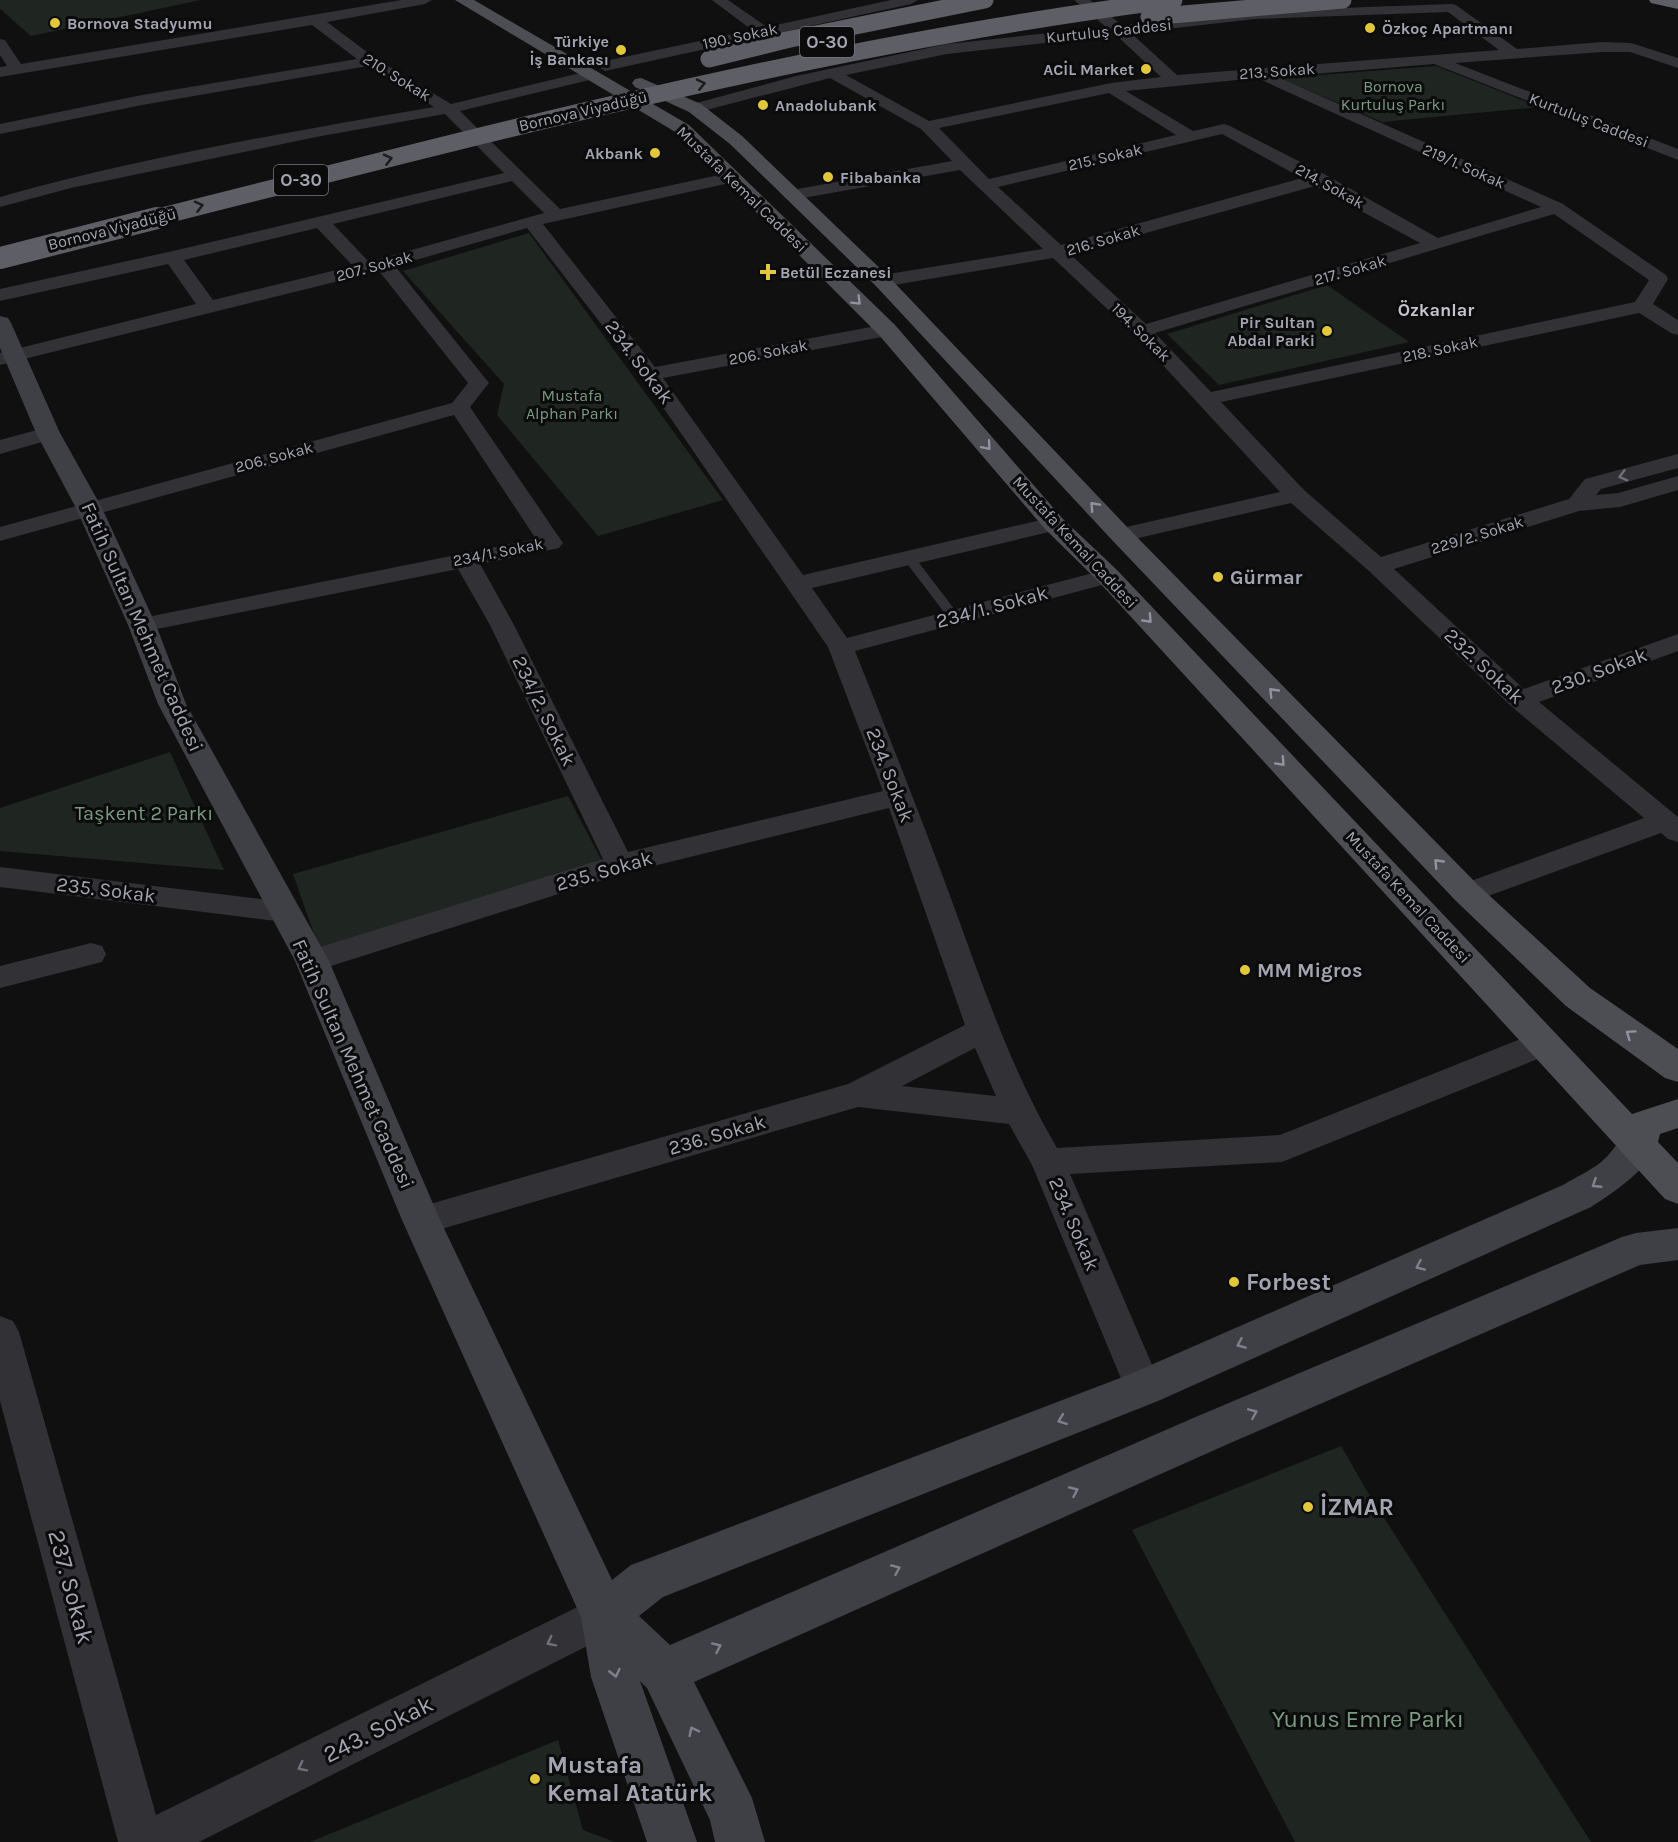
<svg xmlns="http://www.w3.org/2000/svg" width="1678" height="1842" font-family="Karla,sans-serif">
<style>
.green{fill:#1f2520}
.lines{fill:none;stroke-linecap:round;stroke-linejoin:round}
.lane{fill:#313136;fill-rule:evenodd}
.street{fill:#313136;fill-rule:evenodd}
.secondary{fill:#3f4046;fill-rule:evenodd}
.primary{fill:#4d4e54;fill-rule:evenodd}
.highway{fill:#5e5e66;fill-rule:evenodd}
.highway-bridge-far1{stroke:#5e5e66;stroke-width:17}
.highway-bridge{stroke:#5e5e66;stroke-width:22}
.oneway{stroke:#1c1c1e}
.oneway2{stroke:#91939e}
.oneway3{stroke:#6f707a}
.oneway4{stroke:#7f818c}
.poi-dot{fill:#e2c736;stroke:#0b0b0c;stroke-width:2}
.labels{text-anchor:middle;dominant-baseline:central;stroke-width:6;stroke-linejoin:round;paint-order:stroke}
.far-poi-label{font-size:16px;font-weight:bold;fill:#a2a4b1;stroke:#0b0b0c;text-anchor:start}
.far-street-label{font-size:16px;fill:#a2a4b1;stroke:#0b0b0c}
.far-park-label{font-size:16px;fill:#7a9b82;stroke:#0b0b0c}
.shield{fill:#0b0b0c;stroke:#757680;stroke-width:1.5}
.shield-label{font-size:18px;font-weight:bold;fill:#a2a4b1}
.far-quarter-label{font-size:18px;font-weight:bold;fill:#c3c4cd;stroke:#0b0b0c}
.street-label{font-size:20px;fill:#a2a4b1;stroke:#0b0b0c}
.poi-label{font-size:20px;font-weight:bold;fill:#a2a4b1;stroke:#0b0b0c;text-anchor:start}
.park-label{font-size:20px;fill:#7a9b82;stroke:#0b0b0c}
.near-poi-label{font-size:24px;font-weight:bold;fill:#a2a4b1;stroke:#0b0b0c;text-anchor:start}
.near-street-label{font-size:24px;fill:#a2a4b1;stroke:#0b0b0c}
.near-park-label{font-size:24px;fill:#7a9b82;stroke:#0b0b0c}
</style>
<rect width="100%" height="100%" fill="#101011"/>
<!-- green -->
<g class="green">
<polygon points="0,0 201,0 31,36 0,9"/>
<polygon points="1436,66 1540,107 1382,122 1280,78"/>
<polygon points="529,233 723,500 598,536 497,415 504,384 403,271"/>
<polygon points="1327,285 1409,342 1219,385 1167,334"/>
<polygon points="170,752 224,870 0,851 0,808"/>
<polygon points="568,796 603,863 319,948 293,874"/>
<polygon points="1341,1446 1367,1491 1591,1842 1295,1842 1132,1530"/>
<polygon points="558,1740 583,1830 615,1842 310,1842"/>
</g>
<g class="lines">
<!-- lane -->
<polygon class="lane" points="909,554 913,555 958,614 960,617 958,620 950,620 905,561 903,558"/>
<!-- street -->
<g class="street">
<path d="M401,0h31l-7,4 -98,18 48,36 76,46 142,-34 5,2 3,3 -3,3 -138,33 100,98 173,-37 6,1 3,4 -3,4 -196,43 112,143 232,-43 7,2 3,4 -3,4 -7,2 -224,42 140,197 251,-58 8,2 4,5 -4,5 -250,59 35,50 261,-69 9,2 3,5 -3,5 -262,70c32,80 64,161 94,242 32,87 61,175 108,255l223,-13 253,-101 11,-3 11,3 5,9 -5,9 -273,110 -212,12 92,214 -6,12 -13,5 -13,-5 -98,-235 -23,-41 -151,-17 -437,128 -12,-5 -6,-10 6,-10 439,-126 117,-59 -76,-217 -264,65 -313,99 -11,-3 -4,-8 4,-8 302,-94 -113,-234 -32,-56 -316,63 -9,-2 -3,-5 3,-5 9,-2 394,-79 -82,-124 -454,126v-14l452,-124 16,-20 -89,-112 -379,94v-12l196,-49 -28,-40 -168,37v-12l173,-38 331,-78 -59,-59 -129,23 -245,51 -71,19v-10c142,-40 289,-65 434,-90l-66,-41 -226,39 -142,29v-10l142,-29 215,-36 -45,-34 -312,52v-10l7,-1 -7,-11v-16l5,1 16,24zM512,181l32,32 -175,49 -36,-38zM317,228l36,38 -140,34 -29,-40zM527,228l116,150 185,269 55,144 -255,61 -114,-227 -34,-61 79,-16 4,-5 -93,-136 19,-24 -94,-117zM975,1048l21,48 -94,-10z"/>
<polygon points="712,0 728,0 767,27 891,0 918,0 911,4 605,71 597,66 605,61 752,30"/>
<path d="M1074,0h16l32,25 133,-14 196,-7 5,1 61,44 85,-7 29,1 47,15v10l-48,-16h-28l-147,11 223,86v11l-244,-96 -156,13 285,127 103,71 2,4 -15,25 25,16v15l-7,-2 -32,-20 -418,89 83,88 77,67 188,-58 16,-20 93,-25v14l-77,21 -5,6 22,-2 60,-17v14l-58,17 -41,4 -185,58 130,120 154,-55v17l-139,51 139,115v25l-10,-3 -7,-6 -184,67 -10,3 -10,-3 -5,-7 5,-7 187,-68 -133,-112 -142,-135 -78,-68 -170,39 -8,-2 -4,-5 4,-5 167,-38 -145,-157 -82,-77 -171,29 -7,-2 -3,-4 3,-4 7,-2 161,-26 -83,-79 -168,30 -6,-1 -3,-4 3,-4 6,-1 160,-29 -31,-32 -91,-51 -135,35 -8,-5 2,-3 107,-29 151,-32 159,-17zM1448,12l51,38 -322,25 -46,-42 124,-14zM1116,35l45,42 -50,6 -182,38 -83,-46 101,-21zM1257,78l284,129 -103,31 -112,-63 -96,-49 -6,-2 -31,7 -67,-40zM1109,93l67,42 -187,44 -50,-51zM1222,134l80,44 -241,67 -63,-58zM1315,186l105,57 -274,81 -76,-70zM1554,214l95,66 -14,22 -424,90 -56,-59z"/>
<polygon points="48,427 56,428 59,433 56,438 0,454 0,440"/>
<polygon points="0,867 284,902 295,905 299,912 295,919 284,922 0,887"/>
<polygon points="91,943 102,946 106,954 102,962 0,988 0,966"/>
<polygon points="0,1316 13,1321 19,1332 156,1815 604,1594 619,1600 625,1615 619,1630 199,1842 118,1842 0,1401"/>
</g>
<!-- secondary -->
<path class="secondary" d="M0,316l8,2 3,5 49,110 42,75 54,117 30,79 143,257 111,259 172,360 19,-15 16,-6 481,-184 435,-190c12,-7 26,-14 37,-22 20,-16 21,-39 52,-28l6,10c-16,29 -41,45 -67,62l-433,194 -495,196 -24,19 31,29 528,-229 424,-179 14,-4 42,-5v32l-38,5 -412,179 -534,238 58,116 13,44h-50l-5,-22 -63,-132 -7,-7 57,161h-50l-56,-165 -10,-60 -179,-397 -107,-259 -137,-257 -30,-79 -52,-117 -40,-75 -36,-85z"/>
<!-- primary -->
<g class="primary">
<polygon points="455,0 474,0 689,125 895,325 1063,519 1117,570 1632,1114 1678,1099 1678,1128 1660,1134 1658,1142 1678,1163 1678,1204 1665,1199 1099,582 1045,529 879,335 677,133"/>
<polygon points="641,78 701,104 742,136 889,277 1130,530 1478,885 1590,988 1678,1049 1678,1082 1665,1078 1566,1006 1456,901 1112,540 875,285 730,144 689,112 635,87 632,83 635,79"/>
</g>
<!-- highway -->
<polygon class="highway" points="1649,0 1678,0 1678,9 1651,3"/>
<!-- highway-bridge-far1 -->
<g class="highway-bridge-far1">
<polyline points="1149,17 1343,0"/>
<polyline points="709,59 786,40 985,0"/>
<path d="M151,219c338,-86 676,-175 1023,-219"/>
</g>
<!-- highway-bridge -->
<polyline class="highway-bridge" points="0,258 157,218"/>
</g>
<!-- one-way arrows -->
<defs><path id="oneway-chevron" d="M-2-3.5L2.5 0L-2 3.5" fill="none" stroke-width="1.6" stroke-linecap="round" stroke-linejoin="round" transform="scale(1.5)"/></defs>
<g class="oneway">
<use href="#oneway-chevron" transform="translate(701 84) rotate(-13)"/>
<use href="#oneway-chevron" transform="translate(388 159) rotate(-14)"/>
<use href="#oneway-chevron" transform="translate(199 206) rotate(-14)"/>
</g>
<g class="oneway2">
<use href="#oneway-chevron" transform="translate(857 301) rotate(45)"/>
<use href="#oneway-chevron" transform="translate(987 446) rotate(49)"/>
<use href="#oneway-chevron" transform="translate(1094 506) rotate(-133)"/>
<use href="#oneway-chevron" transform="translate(1148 619) rotate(47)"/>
<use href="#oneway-chevron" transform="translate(1273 692) rotate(-134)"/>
<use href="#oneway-chevron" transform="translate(1281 762) rotate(47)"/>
<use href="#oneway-chevron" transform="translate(1438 863) rotate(-134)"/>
<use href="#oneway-chevron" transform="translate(1630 1034) rotate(-145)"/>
</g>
<g class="oneway3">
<use href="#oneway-chevron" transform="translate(1623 476) rotate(165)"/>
<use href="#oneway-chevron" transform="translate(551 1642) rotate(153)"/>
<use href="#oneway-chevron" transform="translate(302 1767) rotate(153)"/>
</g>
<g class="oneway4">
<use href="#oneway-chevron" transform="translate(1596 1184) rotate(147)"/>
<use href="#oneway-chevron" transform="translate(1420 1266) rotate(156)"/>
<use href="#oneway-chevron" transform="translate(1241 1344) rotate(156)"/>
<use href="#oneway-chevron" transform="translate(1253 1413) rotate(-23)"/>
<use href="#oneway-chevron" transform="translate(1062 1420) rotate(159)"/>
<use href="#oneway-chevron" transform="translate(1074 1491) rotate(-24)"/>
<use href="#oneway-chevron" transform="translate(896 1569) rotate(-24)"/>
<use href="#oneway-chevron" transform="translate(717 1647) rotate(-24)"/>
<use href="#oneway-chevron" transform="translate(615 1673) rotate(77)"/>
<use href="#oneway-chevron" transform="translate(693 1731) rotate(-116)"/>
</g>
<!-- markers -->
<g class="poi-dot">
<circle cx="55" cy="23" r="6"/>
<circle cx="1370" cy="28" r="6"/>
<circle cx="621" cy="50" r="6"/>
<circle cx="1146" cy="69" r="6"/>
<circle cx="763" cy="105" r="6"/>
<circle cx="655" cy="153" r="6"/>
<circle cx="828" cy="177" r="6"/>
<path d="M765 263h6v6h6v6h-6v6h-6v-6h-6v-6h6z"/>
<circle cx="1327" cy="331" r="6"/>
<circle cx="1218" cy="577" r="6"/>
<circle cx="1245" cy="970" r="6"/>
<circle cx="1234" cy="1282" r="6"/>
<circle cx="1308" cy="1507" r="6"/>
<circle cx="535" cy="1779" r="6"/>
</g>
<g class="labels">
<!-- far-poi labels -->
<g class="far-poi-label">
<text x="67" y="23">Bornova Stadyumu</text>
<text x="1382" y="28">Özkoç Apartmanı</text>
<text x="609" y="41" text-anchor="end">Türkiye<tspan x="609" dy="18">İş Bankası</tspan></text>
<text x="1134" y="69" text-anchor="end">ACİL Market</text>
<text x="775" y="105">Anadolubank</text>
<text x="643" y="153" text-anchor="end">Akbank</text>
<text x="840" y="177">Fibabanka</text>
<text x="780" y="272">Betül Eczanesi</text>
<text x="1315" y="322" text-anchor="end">Pir Sultan<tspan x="1315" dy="18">Abdal Parki</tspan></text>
</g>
<!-- far-street labels -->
<g class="far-street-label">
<text transform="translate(1109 31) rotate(-6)">Kurtuluş Caddesi</text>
<text transform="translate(740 36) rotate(-12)">190. Sokak</text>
<text transform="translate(1277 71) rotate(-4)">213. Sokak</text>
<text transform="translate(397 77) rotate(32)">210. Sokak</text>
<text transform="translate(583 111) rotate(-13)">Bornova Viyadüğü</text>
<text transform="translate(1589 120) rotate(21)">Kurtuluş Caddesi</text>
<text transform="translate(1105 157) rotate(-13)">215. Sokak</text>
<text transform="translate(1464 166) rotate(24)">219/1. Sokak</text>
<text transform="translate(1330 186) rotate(29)">214. Sokak</text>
<text transform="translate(742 189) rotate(44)">Mustafa Kemal Caddesi</text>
<text transform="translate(112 229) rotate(-14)">Bornova Viyadüğü</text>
<text transform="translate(1103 240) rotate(-16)">216. Sokak</text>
<text transform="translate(374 266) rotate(-15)">207. Sokak</text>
<text transform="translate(1350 270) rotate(-16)">217. Sokak</text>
<text transform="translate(1141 332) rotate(45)">194. Sokak</text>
<text transform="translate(1440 349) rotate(-12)">218. Sokak</text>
<text transform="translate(768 352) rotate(-11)">206. Sokak</text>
<text transform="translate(274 457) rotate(-15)">206. Sokak</text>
<text transform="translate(1477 535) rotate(-17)">229/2. Sokak</text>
<text transform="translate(1075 542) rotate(47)">Mustafa Kemal Caddesi</text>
<text transform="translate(498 552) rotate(-11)">234/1. Sokak</text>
<text transform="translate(1408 897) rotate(47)">Mustafa Kemal Caddesi</text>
</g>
<!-- far-park labels -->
<g class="far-park-label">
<text x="1393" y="86">Bornova<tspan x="1393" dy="18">Kurtuluş Parkı</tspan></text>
<text x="572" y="395">Mustafa<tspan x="572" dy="18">Alphan Parkı</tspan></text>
</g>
<!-- shield labels -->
<g class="shield">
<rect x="800" y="27" width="54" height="30" rx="4.5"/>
<rect x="274" y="165" width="54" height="30" rx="4.5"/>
</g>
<g class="shield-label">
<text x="827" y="42">O-30</text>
<text x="301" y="180">O-30</text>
</g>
<!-- far-quarter labels -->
<g class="far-quarter-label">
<text x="1436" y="310">Özkanlar</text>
</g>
<!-- street labels -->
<g class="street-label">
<text transform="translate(639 362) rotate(53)">234. Sokak</text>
<text transform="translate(992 607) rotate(-15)">234/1. Sokak</text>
<text transform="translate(142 627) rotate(66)">Fatih Sultan Mehmet Caddesi</text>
<text transform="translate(1484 666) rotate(43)">232. Sokak</text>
<text transform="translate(1599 671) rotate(-20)">230. Sokak</text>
<text transform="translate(544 711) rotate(64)">234/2. Sokak</text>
<text transform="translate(890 775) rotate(69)">234. Sokak</text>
<text transform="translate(604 871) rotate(-16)">235. Sokak</text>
<text transform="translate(106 890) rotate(7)">235. Sokak</text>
<text transform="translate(353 1064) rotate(66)">Fatih Sultan Mehmet Caddesi</text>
<text transform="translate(717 1135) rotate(-16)">236. Sokak</text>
<text transform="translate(1074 1224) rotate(67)">234. Sokak</text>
</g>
<!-- poi labels -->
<g class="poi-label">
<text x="1230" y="577">Gürmar</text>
<text x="1257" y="970">MM Migros</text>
</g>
<!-- park labels -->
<g class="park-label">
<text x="144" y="813">Taşkent 2 Parkı</text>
</g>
<!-- near-poi labels -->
<g class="near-poi-label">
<text x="1246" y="1282">Forbest</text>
<text x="1320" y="1507">İZMAR</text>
<text x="547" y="1765">Mustafa<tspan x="547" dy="28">Kemal Atatürk</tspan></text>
</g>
<!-- near-street labels -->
<g class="near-street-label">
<text transform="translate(71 1587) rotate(75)">237. Sokak</text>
<text transform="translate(378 1729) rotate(-27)">243. Sokak</text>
</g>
<!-- near-park labels -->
<g class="near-park-label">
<text x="1368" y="1719">Yunus Emre Parkı</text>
</g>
</g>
</svg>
